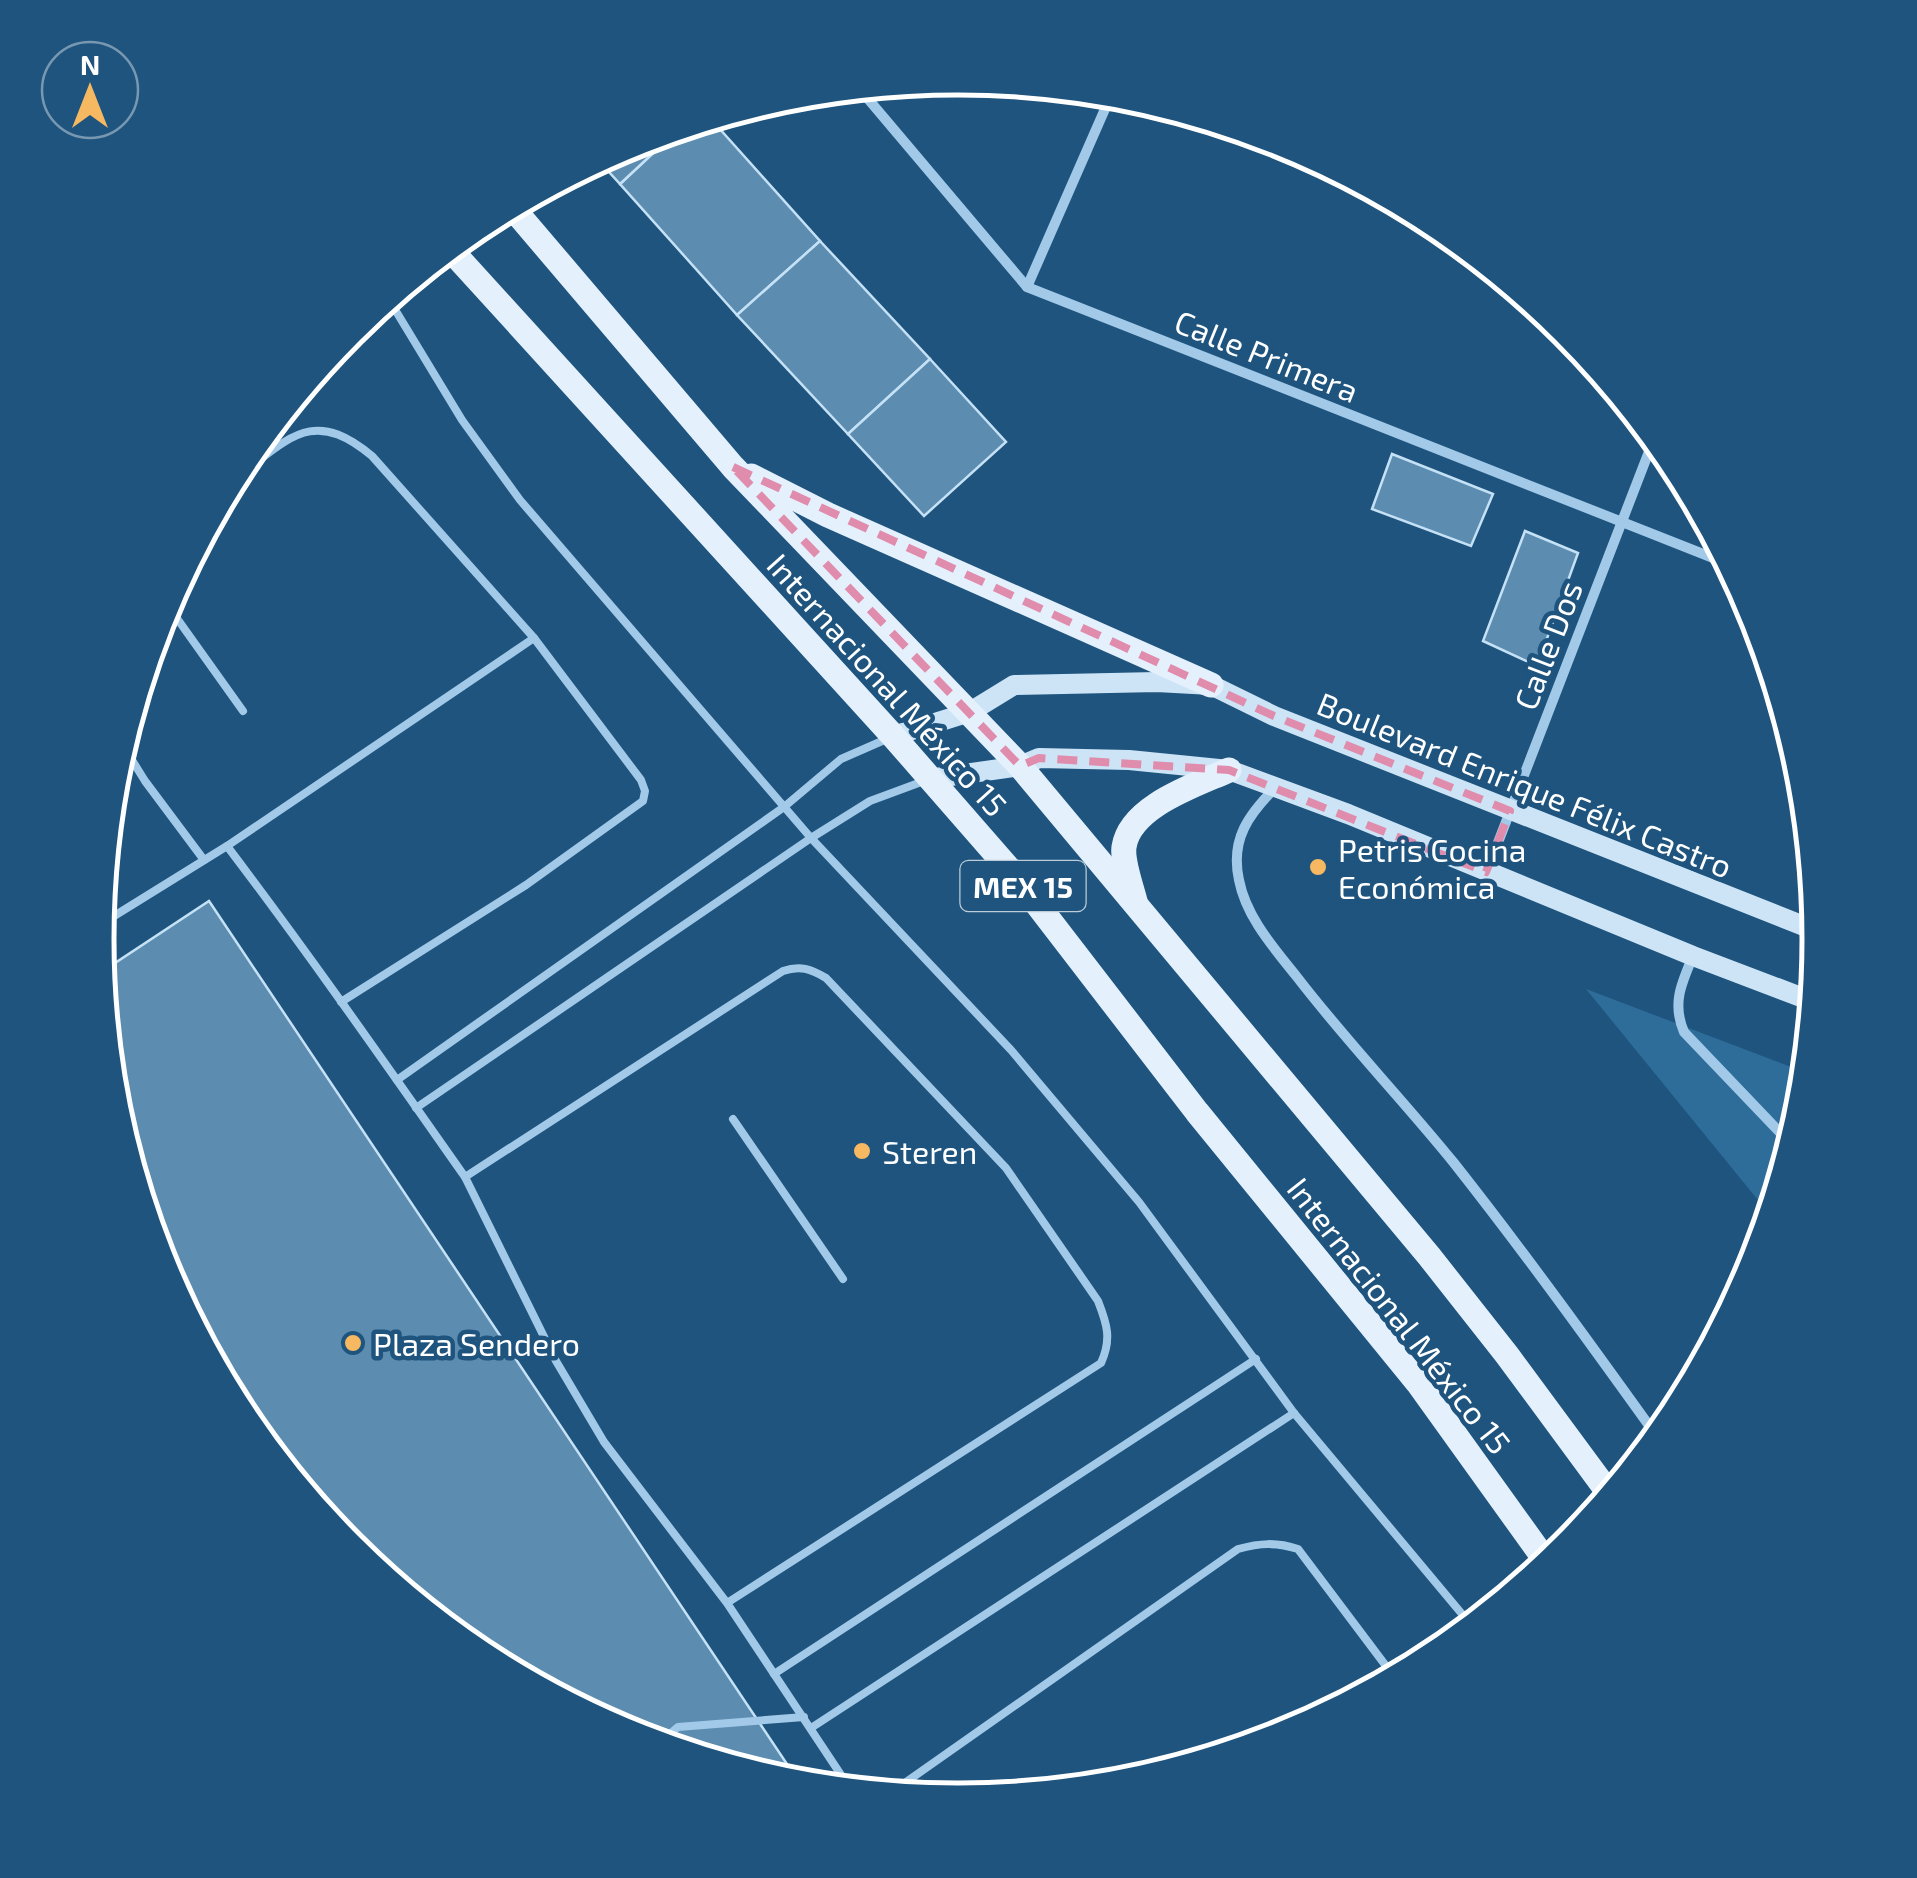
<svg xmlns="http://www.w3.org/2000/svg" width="1917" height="1878" font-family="'Exo 2',sans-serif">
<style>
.green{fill:#2e6d9a}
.building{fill:#5c8db1;stroke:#c5e1f6;stroke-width:2.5}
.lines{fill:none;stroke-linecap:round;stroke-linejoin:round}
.lane{stroke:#a2cae8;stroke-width:8}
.street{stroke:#a2cae8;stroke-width:10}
.secondary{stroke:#cce4f6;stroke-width:20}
.primary{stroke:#e4f1fd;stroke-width:25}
.marked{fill:none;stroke:#e08cad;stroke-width:8;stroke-dasharray:20 12;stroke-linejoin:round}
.poi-dot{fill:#f6b861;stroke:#1e547e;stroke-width:4}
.labels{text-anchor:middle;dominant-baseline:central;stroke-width:9;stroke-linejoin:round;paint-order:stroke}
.shield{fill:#1e547e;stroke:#bcccd8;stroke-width:2.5}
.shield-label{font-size:30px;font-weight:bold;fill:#fff}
.street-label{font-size:32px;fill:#fff;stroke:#1e547e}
.poi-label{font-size:32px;fill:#fff;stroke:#1e547e;text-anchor:start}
.rim{fill:none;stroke:#fff;stroke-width:5}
</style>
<rect width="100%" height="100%" fill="#1e547e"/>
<!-- green -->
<polygon class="green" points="1586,989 1807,1073 1803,1108 1771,1216"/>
<!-- building -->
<g class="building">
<polygon points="710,118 820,241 737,315 620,184 680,128"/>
<polygon points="680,128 620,184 598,160 629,143"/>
<polygon points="820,241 930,359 848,434 737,315"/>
<polygon points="930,359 1006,442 924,516 848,434"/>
<polygon points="1392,454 1493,494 1471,546 1372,509"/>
<polygon points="1525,531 1578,553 1537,666 1483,641"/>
<polygon points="209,901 801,1785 628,1735 479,1655 349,1548 242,1417 162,1268 113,1107 100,973"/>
</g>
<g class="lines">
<!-- lane -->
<g class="lane">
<polyline points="388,298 462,420 520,500 811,838 1011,1050 1139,1202 1294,1413 1472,1626"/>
<path d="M231,481c56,-39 79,-77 141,-25l162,182"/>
<polyline points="166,603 243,711"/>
<polyline points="122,744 145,781 204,860"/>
<polyline points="98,926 227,846"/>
<path d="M341,1002l185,-117 117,-84 2,-10 -4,-11 -107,-142 -307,208c82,108 160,220 238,331"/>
<polyline points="397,1080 784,807 841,759 889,738"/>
<polyline points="416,1108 811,838 870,801 924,781"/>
<polyline points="733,1119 843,1279"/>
<path d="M727,1603l374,-240c11,-24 6,-39 -3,-62l-92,-133 -180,-190c-15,-9 -26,-13 -43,-7l-318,206 91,184 48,81 123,161 124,187"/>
<polyline points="774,1674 1256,1359"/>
<polyline points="811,1728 1294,1413"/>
<polyline points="658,1744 678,1727 804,1717"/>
<path d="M889,1794l349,-245c22,-6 38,-7 60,0l97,129"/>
</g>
<!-- street -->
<g class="street">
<polyline points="858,87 1027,287 1731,565"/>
<polyline points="1027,287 1112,93"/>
<path d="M1276,787c-27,27 -46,52 -37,93 7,37 35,68 58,97 50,65 106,123 157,186 71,90 138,183 204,275"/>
<polyline points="1487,871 1655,436"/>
<path d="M1693,956c-12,28 -21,48 -9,76l108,113"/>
</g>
<!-- secondary -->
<g class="secondary">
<polyline points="893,736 970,712 1014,685 1157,682 1211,685 1274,716 1819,932"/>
<polyline points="929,779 1020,766 1039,758 1129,760 1229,770 1348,814 1693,956 1814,1002"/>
</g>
<!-- primary -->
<g class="primary">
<polyline points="511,206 733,467 1020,766 1429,1256 1507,1355 1611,1496"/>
<polyline points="449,248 893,736 1017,878 1197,1112 1418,1383 1548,1564"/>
<polyline points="751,476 828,515 1211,685"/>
<path d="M1135,901c-4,-16 -13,-39 -11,-54 6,-41 72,-62 105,-77"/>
</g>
</g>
<!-- marked area -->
<path class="marked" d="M733,467l541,249 236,95 -24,61 -257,-102 -190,-12 -19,8z"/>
<!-- markers -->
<g class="poi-dot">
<circle cx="1318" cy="867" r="10"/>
<circle cx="862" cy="1151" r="10"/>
<circle cx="353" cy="1343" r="10"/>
</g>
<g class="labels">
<!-- shield labels -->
<rect class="shield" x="960.5" y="861" width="125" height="50" rx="8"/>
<g class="shield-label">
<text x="1023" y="886">MEX 15</text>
</g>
<!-- street labels -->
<g class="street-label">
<text transform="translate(1267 355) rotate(22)">Calle Primera</text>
<text transform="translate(1547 645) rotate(-69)">Calle Dos</text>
<text transform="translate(888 684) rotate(48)">Internacional México 15</text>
<text transform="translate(1525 784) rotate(22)">Boulevard Enrique Félix Castro</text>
<text transform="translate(1400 1315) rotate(52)">Internacional México 15</text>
</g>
<!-- poi labels -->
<g class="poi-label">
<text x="1338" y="849">Petris Cocina<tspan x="1338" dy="37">Económica</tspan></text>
<text x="882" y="1151">Steren</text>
<text x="373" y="1343">Plaza Sendero</text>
</g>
</g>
<!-- crop -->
<path d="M0 0H1917V1878H0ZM114 939a844 844 0 1 1 1688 0a844 844 0 1 1-1688 0Z" fill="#1e547e" fill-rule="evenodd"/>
<path class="rim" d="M114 939a844 844 0 1 1 1688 0a844 844 0 1 1-1688 0Z"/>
<!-- north arrow -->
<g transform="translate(90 90)"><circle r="48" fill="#1e547e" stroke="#7898b2" stroke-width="2.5"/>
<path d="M0-8L18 38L0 25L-18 38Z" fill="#f6b861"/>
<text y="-15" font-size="28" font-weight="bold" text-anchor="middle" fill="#ffffff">N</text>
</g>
</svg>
